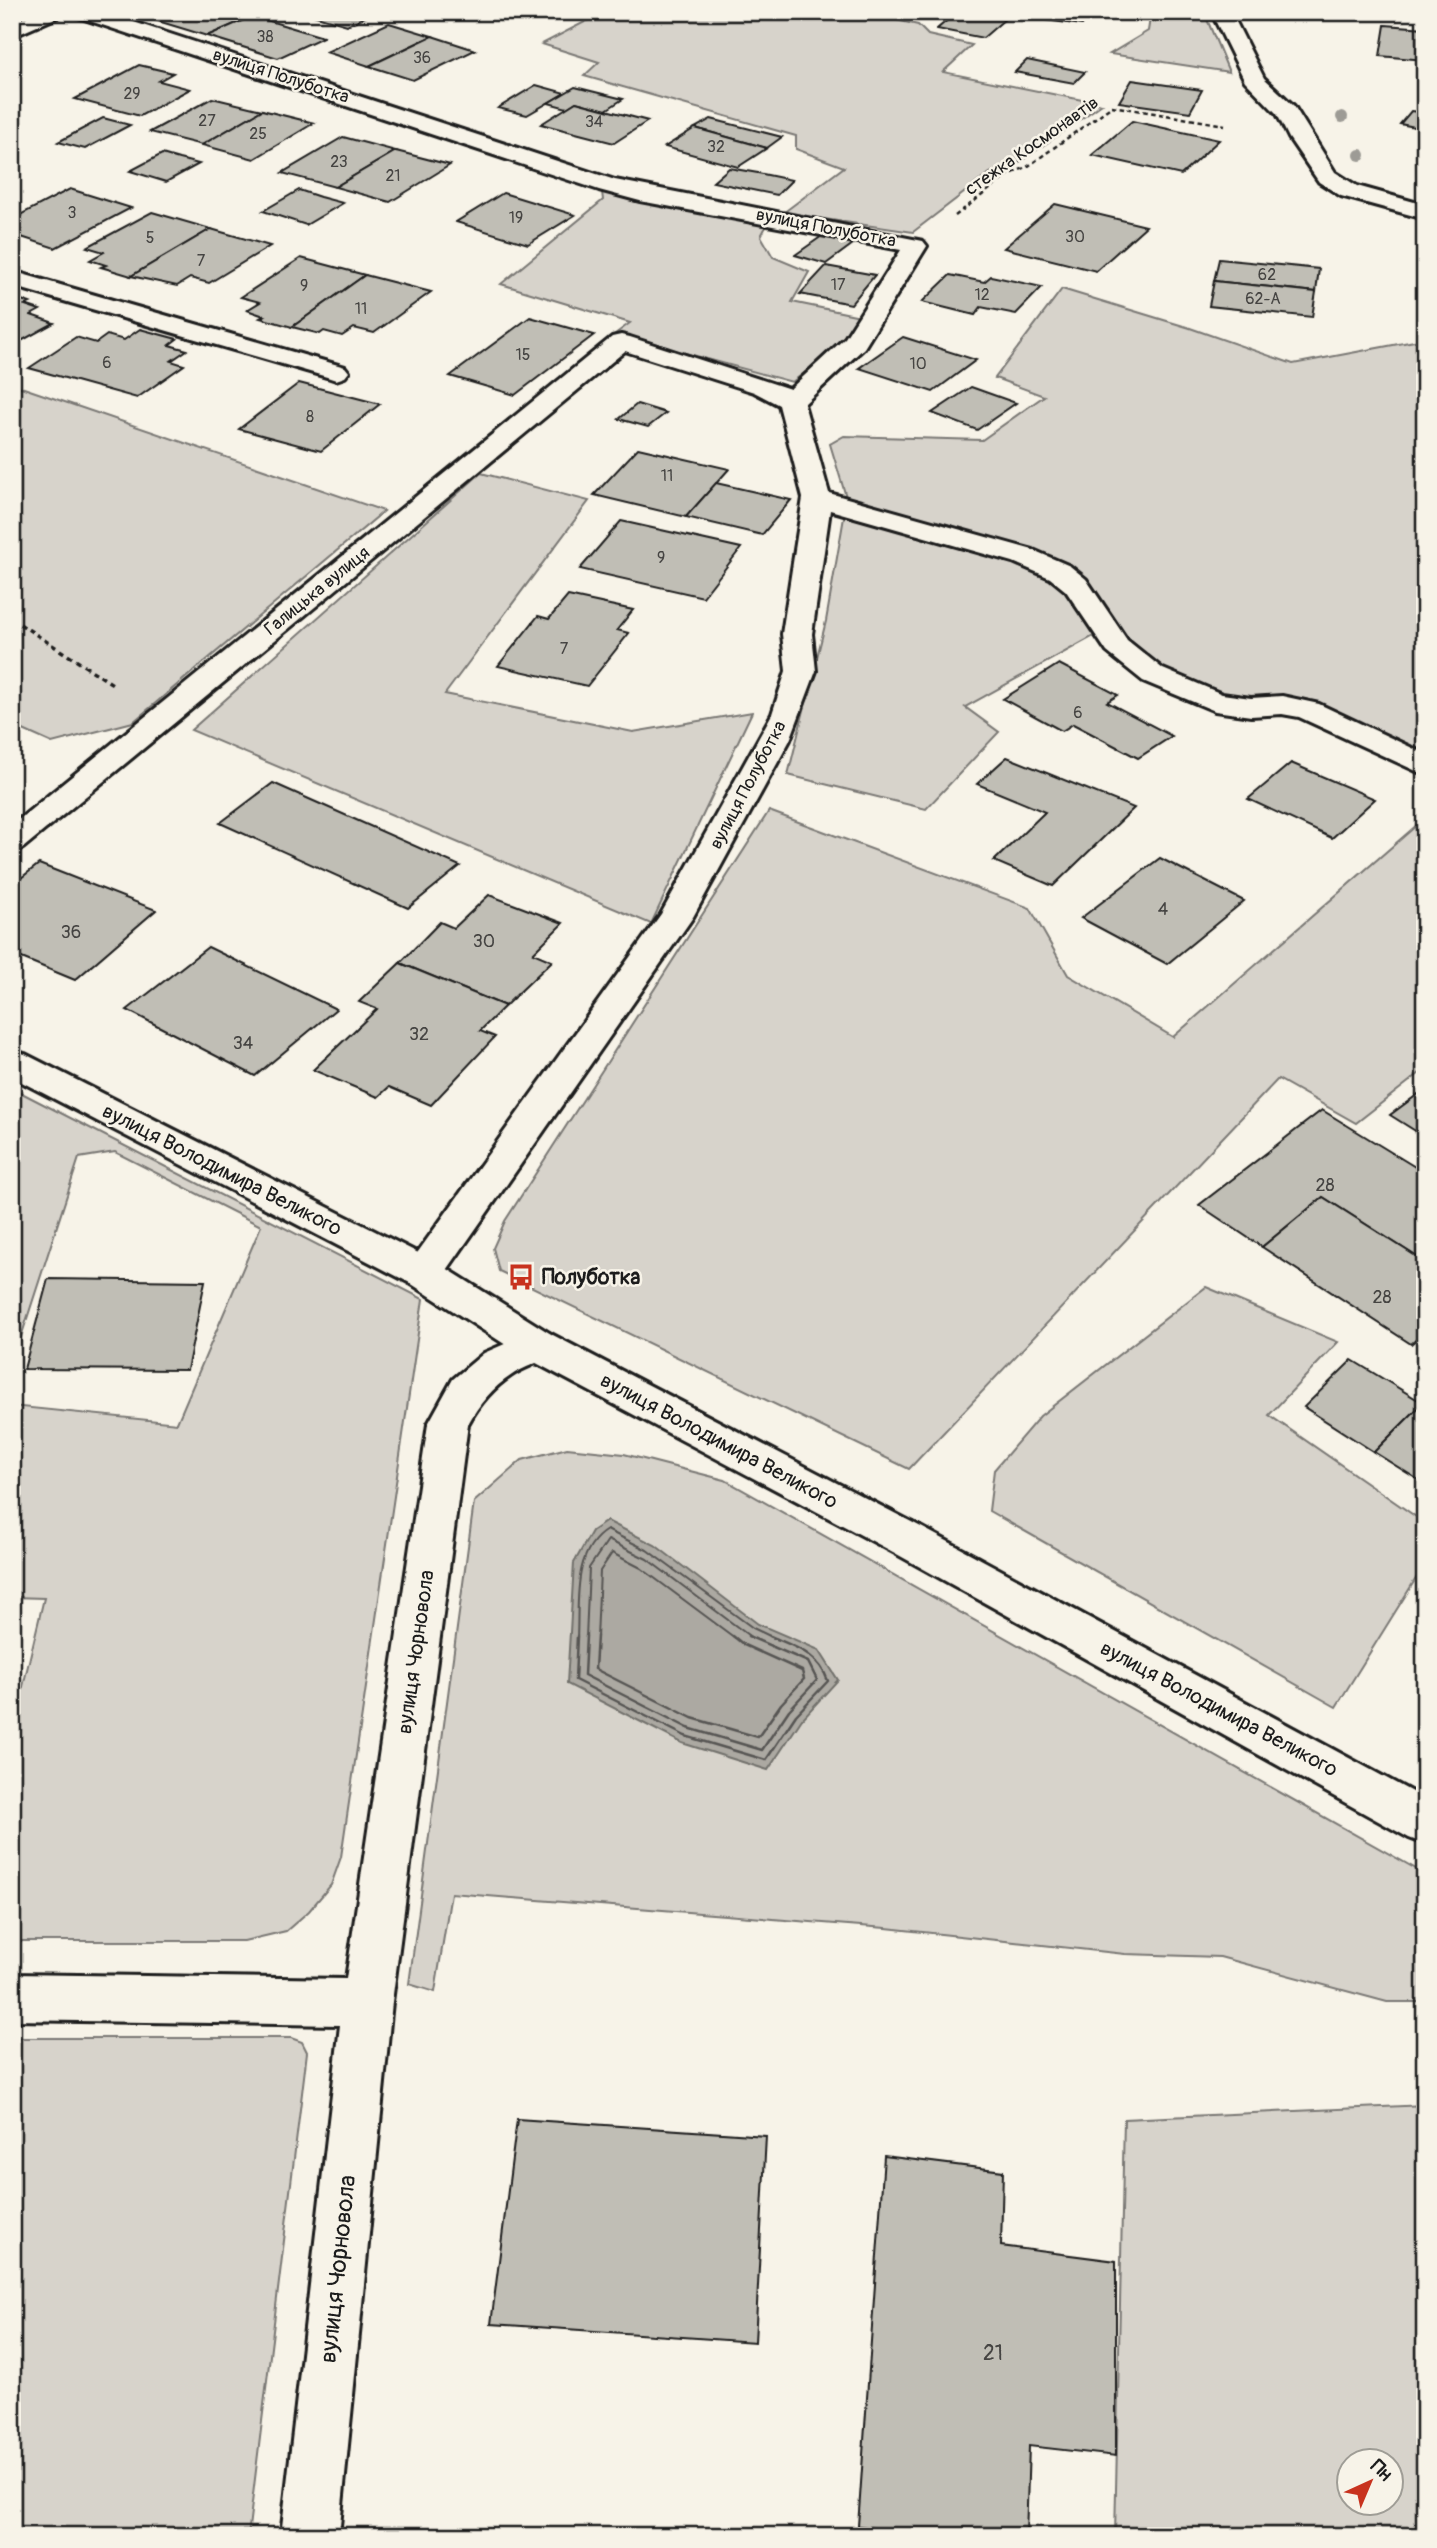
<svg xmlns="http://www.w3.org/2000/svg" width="1437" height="2548" font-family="Pangolin,sans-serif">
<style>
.green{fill:#d7d3cb;stroke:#7a7874;stroke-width:2;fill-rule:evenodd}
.water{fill:#aca9a2;stroke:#72716c;stroke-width:2}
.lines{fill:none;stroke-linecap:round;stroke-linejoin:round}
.shore-far1{stroke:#565452;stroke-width:2}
.shore{stroke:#565452;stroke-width:2.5}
.building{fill:#c0beb5;stroke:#1c1c1c;stroke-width:2}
.minor-casing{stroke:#1c1c1c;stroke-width:6}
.major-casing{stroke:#1c1c1c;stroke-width:6}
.path-far1{stroke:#1c1c1c;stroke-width:2.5;stroke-dasharray:4.5 3.5;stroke-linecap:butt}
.path{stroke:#1c1c1c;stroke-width:3.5;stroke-dasharray:5 4.5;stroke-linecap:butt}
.minor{fill:#f7f3e8;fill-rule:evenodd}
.major{fill:#f7f3e8;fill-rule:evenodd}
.tree{fill:#9d9b95}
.labels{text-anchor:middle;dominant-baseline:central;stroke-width:5;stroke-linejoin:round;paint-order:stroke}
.far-number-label{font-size:16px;fill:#454442}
.far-street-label{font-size:18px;fill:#1c1c1c;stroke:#f7f3e8}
.number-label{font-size:18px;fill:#454442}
.street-label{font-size:21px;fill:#1c1c1c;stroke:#f7f3e8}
.poi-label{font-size:21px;font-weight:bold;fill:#1c1c1c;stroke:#f7f3e8;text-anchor:start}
.near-number-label{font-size:21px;fill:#454442}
.near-street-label{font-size:24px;fill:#1c1c1c;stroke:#f7f3e8}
</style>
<rect width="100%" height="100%" fill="#f7f3e8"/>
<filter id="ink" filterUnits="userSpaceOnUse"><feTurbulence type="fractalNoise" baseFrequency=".0143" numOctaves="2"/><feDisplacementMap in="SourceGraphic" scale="14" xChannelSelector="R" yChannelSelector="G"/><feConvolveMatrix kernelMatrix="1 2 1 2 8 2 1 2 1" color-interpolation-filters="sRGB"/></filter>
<g filter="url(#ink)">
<!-- green -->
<g class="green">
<polygon points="604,12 677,12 686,15 694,12 861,12 918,25 928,35 972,45 943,72 1102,104 1018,163 990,173 913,232 783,213 844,167 796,149 796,136 584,76 599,62 542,44"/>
<polygon points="1151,12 1204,12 1229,72 1110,54 1148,31"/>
<polygon points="602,192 768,223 761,236 773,257 809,272 792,302 860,316 843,344 792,382 615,334 630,323 501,284 603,200"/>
<polygon points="1062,289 1190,328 1293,364 1425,339 1425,756 1312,702 1217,697 1165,672 1110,627 965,707 999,732 926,809 788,775 826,621 847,500 830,444 844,436 982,440 1044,396 995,378"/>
<polygon points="12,384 384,511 133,722 52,743 12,725"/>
<polygon points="481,473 589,501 445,694 633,732 752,712 651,924 191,730"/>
<polygon points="769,811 1030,908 1068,975 1173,1037 1425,818 1425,1069 1356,1123 1278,1079 909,1469 499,1271 493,1248 505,1221"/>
<polygon points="12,1088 423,1299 341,1857 331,1885 309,1911 286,1931 244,1941 12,1941 12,1733 44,1598 12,1597 12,1406 177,1423 261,1226 115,1152 79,1158 12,1365"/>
<polygon points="1206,1287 1338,1342 1269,1415 1425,1523 1425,1564 1336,1707 989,1511 994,1470 1040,1416"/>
<polygon points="567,1448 624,1454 725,1480 1425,1874 1425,2002 1387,2002 1220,1957 1125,1954 886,1928 451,1893 435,1992 409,1984 474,1502 522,1460"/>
<polygon points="12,2038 291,2038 302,2042 307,2052 248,2536 12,2536"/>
<path d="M1425,2105v431h-310l9,-417zM1350,2460h42v42h-42z"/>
</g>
<!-- water -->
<polygon class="water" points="607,1521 655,1545 758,1624 819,1650 838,1680 802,1719 768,1770 682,1743 567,1684 574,1563 592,1531"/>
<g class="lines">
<!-- shore-far1 -->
<g class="shore-far1">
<path d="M577,1638c2,-35 -5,-87 30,-108l40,20 106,78 21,10"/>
<polyline points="586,1638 589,1568 608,1540 647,1559 752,1638"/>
<polyline points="597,1638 600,1571 612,1553 641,1568 735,1638"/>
</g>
<!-- shore -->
<g class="shore">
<path d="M577,1636l-2,44 110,56 81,24 30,-45 32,-34c-10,-28 -33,-34 -58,-45"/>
<polyline points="586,1636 584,1675 688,1728 762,1750 789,1710 817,1680 808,1662 748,1636"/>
<polyline points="597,1636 595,1669 692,1718 758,1737 781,1704 804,1679 802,1671 744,1645 733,1636"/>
</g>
</g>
<!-- building -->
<g class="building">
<polygon points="144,12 241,12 253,16 207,36 138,15"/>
<polygon points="303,12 376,12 347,25"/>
<polygon points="515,12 557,12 541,20"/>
<polygon points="957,12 1013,12 983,38 937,29"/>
<polygon points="1025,12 1091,12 1082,25 1022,17"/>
<polygon points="253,16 323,37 278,58 207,36"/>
<polygon points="389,23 432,36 369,66 326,52"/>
<polygon points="1385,25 1425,28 1425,60 1380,56"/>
<polygon points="432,36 475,50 413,80 369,66"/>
<polygon points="1027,60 1085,72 1074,83 1015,72"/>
<polygon points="139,65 173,73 159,81 190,89 140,116 75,99"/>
<polygon points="1132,80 1202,90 1190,112 1119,102"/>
<polygon points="536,85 565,93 527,115 498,108"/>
<polygon points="575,87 623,99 606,110 576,102 567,108 548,103"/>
<polygon points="212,98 262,110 202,145 150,132"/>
<polygon points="576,102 606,110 648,121 614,143 541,124"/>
<polygon points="262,110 314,123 254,159 202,145"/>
<polygon points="1411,111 1425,113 1425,129 1400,124"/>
<polygon points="103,118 130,125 85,149 58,142"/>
<polygon points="711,119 782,137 767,148 695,128"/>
<polygon points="1132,121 1219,140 1181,175 1092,155"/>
<polygon points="695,128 767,148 738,167 665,147"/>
<polygon points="343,137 396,151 335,187 282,173"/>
<polygon points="396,151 450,165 390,202 335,187"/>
<polygon points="162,154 179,159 199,164 166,182 130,171"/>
<polygon points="729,168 758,173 792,180 777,195 713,182"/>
<polygon points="70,189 131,208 55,248 12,234 12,219"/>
<polygon points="299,190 320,197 343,203 306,225 263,211"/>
<polygon points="503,193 575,215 528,244 456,222"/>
<polygon points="1055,204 1146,226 1096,271 1004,248"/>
<polygon points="152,212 211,229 131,276 101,267 106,265 90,260 104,252 87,247"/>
<polygon points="211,229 270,246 209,283 190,278 177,286 131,276"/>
<polygon points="822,236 853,244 826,264 795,255"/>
<polygon points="301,258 365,275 292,327 260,318 264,316 247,310 260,302 241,297"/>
<polygon points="1219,259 1319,269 1316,292 1214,281"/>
<polygon points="826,266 875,275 851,304 800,294"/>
<polygon points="365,275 431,292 374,333 354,328 342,336 324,331 320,334 292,327"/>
<polygon points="950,275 984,282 991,276 1042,287 1016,314 981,307 975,315 922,302"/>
<polygon points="1214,281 1316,292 1312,317 1209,306"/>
<polygon points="16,298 30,303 25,305 40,310 31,315 54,323 12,346 12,300"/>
<polygon points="530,317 594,335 515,395 450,376"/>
<polygon points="140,329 177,339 169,345 187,350 171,361 184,365 137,398 29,368 76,337 96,343 107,335 124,340"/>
<polygon points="903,337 976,360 933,392 859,368"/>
<polygon points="299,383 380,404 321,451 239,429"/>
<polygon points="971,387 1016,403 977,430 932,413"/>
<polygon points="637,404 666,413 648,427 619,419"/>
<polygon points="638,448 729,469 686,517 594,495"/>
<polygon points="716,483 791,500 762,535 686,517"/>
<polygon points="621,521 741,548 703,597 580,569"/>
<polygon points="568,596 633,610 617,630 629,633 587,686 498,666 538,616 549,619"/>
<polygon points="1059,664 1118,695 1107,702 1172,736 1138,758 1073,724 1062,731 1003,699"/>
<polygon points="1007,757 1134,808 1053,886 994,861 1045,812 977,784"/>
<polygon points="1291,763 1375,799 1332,838 1248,799"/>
<polygon points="273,783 460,866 408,908 220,823"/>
<polygon points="1160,858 1244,901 1167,964 1081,918"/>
<polygon points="39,864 156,910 75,980 12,954 12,885"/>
<polygon points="489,895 563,923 533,953 552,961 505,1006 400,963 440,922 454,928"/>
<polygon points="208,947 336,1009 255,1076 127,1010"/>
<polygon points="400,963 505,1006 480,1031 495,1037 431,1105 389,1087 378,1097 313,1070 377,1009 359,1002"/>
<polygon points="1425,1089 1425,1137 1390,1115"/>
<polygon points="1322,1110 1425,1173 1425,1262 1323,1197 1262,1247 1199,1205"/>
<polygon points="1323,1197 1425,1262 1425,1332 1411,1344 1262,1247"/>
<polygon points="48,1279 205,1281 187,1370 24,1369"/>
<polygon points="1352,1360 1423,1403 1374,1452 1304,1407"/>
<polygon points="1425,1401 1425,1484 1374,1452"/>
<polygon points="517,2119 766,2136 755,2342 491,2324"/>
<polygon points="884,2156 1003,2171 1001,2246 1116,2261 1116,2456 1029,2446 1026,2536 938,2536 858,2526"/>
</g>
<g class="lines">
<!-- minor casing -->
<g class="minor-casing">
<g id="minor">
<polygon points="36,12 63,12 60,16 12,37 12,23"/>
<polygon points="72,12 103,12 615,180 923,241 927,246 864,348 804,404 829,493 1033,550 1070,566 1086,579 1127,640 1163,669 1222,694 1251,698 1282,696 1319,704 1425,754 1425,775 1299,717 1282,714 1251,716 1215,711 1143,681 1107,652 1066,591 1050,578 1013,562 830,510 812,634 816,671 790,740 693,917 438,1283 424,1287 410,1283 405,1273 410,1263 661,914 772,714 786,671 782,634 803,498 779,405 754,392 625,351 23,848 12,851 12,825 612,337 621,335 630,337 790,389 845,338 901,250 640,201 599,190 75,16"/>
<polygon points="1211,12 1231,12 1264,78 1294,106 1335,172 1357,186 1425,205 1425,219 1341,196 1319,182 1289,138 1277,114 1245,81"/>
<polygon points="12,271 345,367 349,372 345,377 336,380 327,377 12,286"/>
<path d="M537,1330l14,4 6,11c-10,18 -29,19 -45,30 -20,13 -33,29 -44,49l-76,578 -53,534h-58l59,-511 -328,-5v-46l334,5 82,-555 25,-45 31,-26z"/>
</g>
</g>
<!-- major casing -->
<g class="major-casing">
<polygon id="major" points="12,1050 25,1054 438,1263 551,1334 923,1528 1425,1799 1425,1844 1409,1838 893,1552 523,1356 410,1283 12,1077"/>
</g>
<!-- path-far1 -->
<polyline class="path-far1" points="955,216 1008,175 1027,167 1112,106 1225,125"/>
<!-- path -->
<polyline class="path" points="12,619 114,685"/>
<!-- minor -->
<use href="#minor" class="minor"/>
<!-- major -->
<use href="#major" class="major"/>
</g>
<!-- trees -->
<g class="tree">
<circle cx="1342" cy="117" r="6"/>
<circle cx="1360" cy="155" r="6"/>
</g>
</g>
<!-- icons -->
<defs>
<g id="bus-bare" transform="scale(2.1)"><path d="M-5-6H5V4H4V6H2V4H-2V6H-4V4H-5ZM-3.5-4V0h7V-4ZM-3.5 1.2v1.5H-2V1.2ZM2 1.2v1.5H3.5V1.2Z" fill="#c8321e" stroke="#f7f3e8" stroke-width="2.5" paint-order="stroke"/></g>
</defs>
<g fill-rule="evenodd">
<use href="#bus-bare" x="521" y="1277"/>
</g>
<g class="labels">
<!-- far-number labels -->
<g class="far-number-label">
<text x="265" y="37">38</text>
<text x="422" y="58">36</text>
<text x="132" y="94">29</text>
<text x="207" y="121">27</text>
<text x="594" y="122">34</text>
<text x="258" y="134">25</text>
<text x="716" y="147">32</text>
<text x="339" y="162">23</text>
<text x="393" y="176">21</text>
<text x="72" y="213">3</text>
<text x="516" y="218">19</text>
<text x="1075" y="237">30</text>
<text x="150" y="238">5</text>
<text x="201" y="261">7</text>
<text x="1267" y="275">62</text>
<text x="838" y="285">17</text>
<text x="304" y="286">9</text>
<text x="982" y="295">12</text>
<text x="1263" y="299">62-А</text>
<text x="361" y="309">11</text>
<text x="523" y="355">15</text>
<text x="107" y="363">6</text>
<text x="918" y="364">10</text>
<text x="310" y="417">8</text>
<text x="667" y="476">11</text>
<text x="661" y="558">9</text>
<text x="564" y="649">7</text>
<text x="1078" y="713">6</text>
</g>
<!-- far-street labels -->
<g class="far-street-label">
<text transform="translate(281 76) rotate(18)">вулиця Полуботка</text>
<text transform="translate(1032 146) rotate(-35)">стежка Космонавтів</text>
<text transform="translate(826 228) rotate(11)">вулиця Полуботка</text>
<text transform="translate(317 591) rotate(-39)">Галицька вулиця</text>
<text transform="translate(748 785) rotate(-62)">вулиця Полуботка</text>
</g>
<!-- number labels -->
<g class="number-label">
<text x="1163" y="909">4</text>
<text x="71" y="932">36</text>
<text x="484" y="941">30</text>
<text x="419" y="1034">32</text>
<text x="243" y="1043">34</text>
<text x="1325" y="1185">28</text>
<text x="1382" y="1297">28</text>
</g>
<!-- street labels -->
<g class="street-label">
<text transform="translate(222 1170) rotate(27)">вулиця Володимира Великого</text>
<text transform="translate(719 1441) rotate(28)">вулиця Володимира Великого</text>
<text transform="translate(416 1652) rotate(-82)">вулиця Чорновола</text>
<text transform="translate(1219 1709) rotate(28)">вулиця Володимира Великого</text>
</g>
<!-- poi labels -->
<g class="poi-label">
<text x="542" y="1277">Полуботка</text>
</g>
<!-- near-number labels -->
<g class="near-number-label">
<text x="993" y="2353">21</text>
</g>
<!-- near-street labels -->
<g class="near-street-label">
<text transform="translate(338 2269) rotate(-84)">вулиця Чорновола</text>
</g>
</g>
<!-- margin -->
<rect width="1437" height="2548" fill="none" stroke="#f7f3e8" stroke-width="42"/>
<rect x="21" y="21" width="1395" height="2506" fill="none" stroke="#1c1c1c" stroke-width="2.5" filter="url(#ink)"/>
<!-- north arrow -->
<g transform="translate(1370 2482) rotate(44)"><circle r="33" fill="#f7f3e8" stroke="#9f9d96" stroke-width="2"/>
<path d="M0-5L12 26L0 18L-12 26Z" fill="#c8321e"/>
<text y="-10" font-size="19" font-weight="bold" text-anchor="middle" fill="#1c1c1c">Пн</text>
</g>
</svg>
